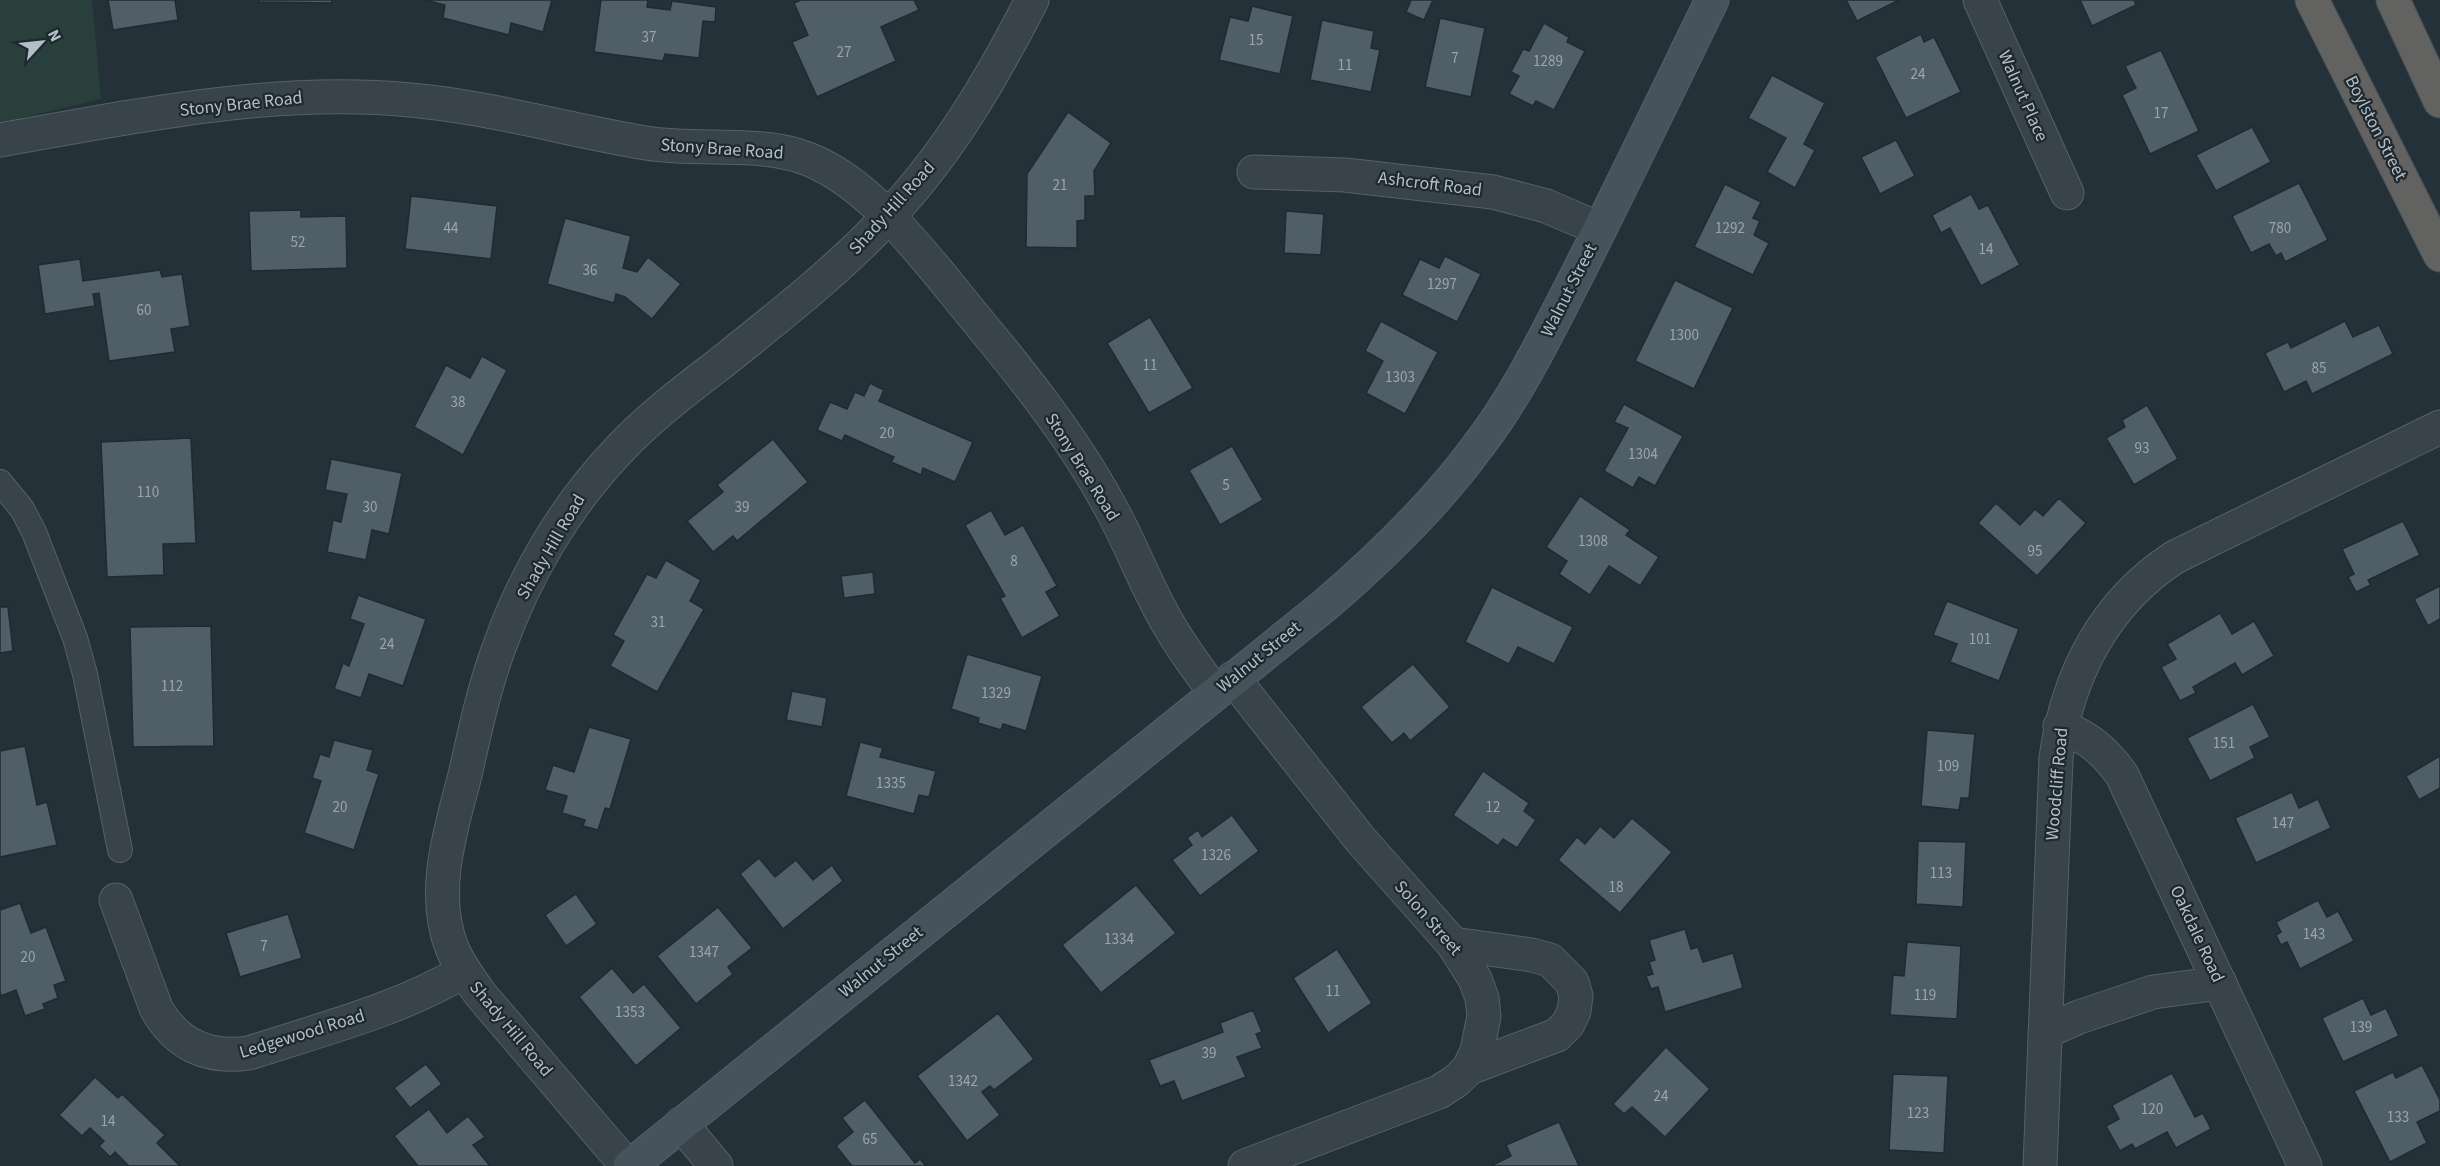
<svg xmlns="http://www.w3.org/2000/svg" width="2440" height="1166" font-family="'Source Sans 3',sans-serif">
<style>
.green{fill:#293f3b}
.building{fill:#505e68;stroke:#1f2a31;stroke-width:1.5}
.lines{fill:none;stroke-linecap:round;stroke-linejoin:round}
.service-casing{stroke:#566168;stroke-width:26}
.minor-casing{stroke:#566168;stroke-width:35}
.secondary-casing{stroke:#566168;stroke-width:35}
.trunk-casing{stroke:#434e55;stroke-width:35}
.service{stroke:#38434a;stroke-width:24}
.minor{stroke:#38434a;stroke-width:33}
.secondary{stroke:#46535d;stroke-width:33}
.trunk{stroke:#626260;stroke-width:33}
.labels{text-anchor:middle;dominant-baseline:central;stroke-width:4.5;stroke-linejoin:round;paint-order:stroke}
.number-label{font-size:15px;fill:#9aa6ae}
.street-label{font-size:18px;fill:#b3bec6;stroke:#1d282f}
</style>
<rect width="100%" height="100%" fill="#253139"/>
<!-- green -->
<polygon class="green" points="0,0 92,0 101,99 0,123"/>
<!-- building -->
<g class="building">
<polygon points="108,0 175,0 178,20 113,30"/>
<polygon points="259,0 332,0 332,3 259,2"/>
<polygon points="425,0 552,0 543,32 511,23 509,35 443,18 445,5"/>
<polygon points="601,0 648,0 647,7 670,10 672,1 716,7 715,22 703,21 699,58 665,54 663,61 594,52"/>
<polygon points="801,0 914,0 919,10 881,27 896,61 817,97 792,42 808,35 794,3"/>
<polygon points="1411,0 1433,0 1424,20 1406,12"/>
<polygon points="1846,0 1899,0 1857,21"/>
<polygon points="2080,0 2134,0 2136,5 2092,26"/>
<polygon points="1252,6 1293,16 1280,74 1219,60 1230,17 1248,21"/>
<polygon points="1440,18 1485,28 1471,97 1425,87"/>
<polygon points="1322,20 1374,31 1371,48 1380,50 1371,92 1310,80"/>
<polygon points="1544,23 1569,37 1567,42 1585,51 1554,110 1536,101 1533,106 1509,94 1519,76 1511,72 1523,49 1529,51"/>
<polygon points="1921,34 1924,42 1934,37 1961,92 1906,118 1875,57"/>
<polygon points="2161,50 2199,131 2150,154 2122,95 2136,88 2125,66"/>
<polygon points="1772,75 1825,103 1804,144 1815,150 1795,188 1767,172 1786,138 1748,118"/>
<polygon points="1068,112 1111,143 1094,171 1095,196 1085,196 1085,220 1077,221 1077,248 1026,247 1027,174"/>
<polygon points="2252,127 2271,162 2216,191 2196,155"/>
<polygon points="1896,140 1915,176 1880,194 1861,157"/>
<polygon points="2299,183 2328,240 2285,262 2281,253 2276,256 2269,244 2251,253 2232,216"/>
<polygon points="1725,184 1761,202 1753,218 1760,221 1754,235 1769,243 1753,275 1694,247"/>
<polygon points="1971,194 1979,209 1988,205 2020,265 1981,286 1950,228 1941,233 1932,215"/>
<polygon points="411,196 497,206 491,259 405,249"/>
<polygon points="301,210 301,217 346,216 347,268 251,271 249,211"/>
<polygon points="1286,211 1324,214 1321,255 1284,253"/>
<polygon points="565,218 631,236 623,268 637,272 648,257 681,284 652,319 625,297 616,294 614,303 547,284"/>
<polygon points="1445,256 1481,274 1457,322 1402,295 1420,259 1439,268"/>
<polygon points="80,259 83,281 160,270 162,277 182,274 190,326 171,329 175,352 109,361 99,293 93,294 95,306 45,314 38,265"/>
<polygon points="1675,280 1733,308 1694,389 1635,361"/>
<polygon points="1150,317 1193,388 1149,413 1107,343"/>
<polygon points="1381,321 1438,352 1405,414 1366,393 1383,361 1365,351"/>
<polygon points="2345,321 2353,337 2379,325 2393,354 2312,394 2306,381 2284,392 2265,353 2288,342 2291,348"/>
<polygon points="482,356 507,370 463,455 414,427 446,365 470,378"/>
<polygon points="870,383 884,390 879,401 973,442 955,482 923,468 921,475 891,462 894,457 845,435 842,441 817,430 830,402 847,409 855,392 864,396"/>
<polygon points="1624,404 1683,436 1655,486 1639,477 1633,488 1604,471 1628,428 1614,422"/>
<polygon points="2147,405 2178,459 2134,485 2106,438 2125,427 2122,420"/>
<polygon points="191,438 196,543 163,544 164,575 107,577 101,442"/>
<polygon points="773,439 808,482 737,541 733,536 713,552 687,521 723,492 717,485"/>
<polygon points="1232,446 1263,500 1220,525 1189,470"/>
<polygon points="331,459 402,473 389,534 372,530 366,560 327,552 333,520 341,522 347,494 325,490"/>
<polygon points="1580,496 1630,530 1626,535 1659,557 1640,586 1609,566 1590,595 1559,574 1567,561 1546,547"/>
<polygon points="2059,498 2086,523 2037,576 1978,523 1996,503 2020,525 2035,509 2043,516"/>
<polygon points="991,510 1005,535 1023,525 1057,586 1046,592 1060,616 1022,638 1000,598 1005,596 965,525"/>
<polygon points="2403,521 2420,555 2368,580 2371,585 2356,592 2348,577 2354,574 2342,549"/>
<polygon points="666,560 701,580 690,601 704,609 657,692 610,666 624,641 613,635 647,574 656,578"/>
<polygon points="873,572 875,594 844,598 841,576"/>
<polygon points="2440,586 2440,619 2428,626 2414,599"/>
<polygon points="1492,587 1573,627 1554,664 1518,647 1509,664 1465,642"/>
<polygon points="358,595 426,619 403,686 369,674 361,698 334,689 343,663 349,666 364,624 350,619"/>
<polygon points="1947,601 2019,629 1999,681 1950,662 1957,644 1933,635"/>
<polygon points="0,607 8,607 13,651 0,653"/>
<polygon points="2220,613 2232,634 2254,621 2274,656 2242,675 2235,663 2193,687 2196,693 2180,701 2161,667 2176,659 2167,644"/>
<polygon points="211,626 214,746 133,747 130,627"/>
<polygon points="967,654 1042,676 1026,731 1003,724 1001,730 978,723 979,718 951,709"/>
<polygon points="1413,664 1450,707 1410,741 1404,733 1392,743 1361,707"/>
<polygon points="792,691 827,698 822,727 786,720"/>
<polygon points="2253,704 2270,737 2250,747 2255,758 2210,781 2187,738"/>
<polygon points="589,727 631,739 610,809 605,808 598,830 583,826 585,820 562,813 567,796 545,790 553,765 574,772"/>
<polygon points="1927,730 1975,734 1969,798 1961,798 1959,810 1921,806"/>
<polygon points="334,740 373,750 367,770 379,774 354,850 304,833 321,781 312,778 320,754 329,757"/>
<polygon points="860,742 883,748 880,757 936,771 929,797 919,795 914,814 846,796"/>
<polygon points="25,746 37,805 47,802 57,845 0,857 0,751"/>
<polygon points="2440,756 2440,788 2419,800 2406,776"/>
<polygon points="1483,771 1529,803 1524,811 1536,820 1517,848 1503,839 1498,846 1453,815"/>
<polygon points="2292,792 2299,808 2318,799 2331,828 2256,863 2235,818"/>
<polygon points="1232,815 1259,851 1200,896 1172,860 1192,845 1187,838 1198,830 1202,837"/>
<polygon points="1632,818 1672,852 1620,913 1558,860 1577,837 1585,844 1600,826 1614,838"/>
<polygon points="1918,841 1966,842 1963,907 1916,904"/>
<polygon points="759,858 775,877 796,860 813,880 832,865 843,881 783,929 740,874"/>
<polygon points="1136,885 1176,933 1101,993 1062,945"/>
<polygon points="576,894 597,924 566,946 545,915"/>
<polygon points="2318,900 2327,917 2338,911 2354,941 2300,969 2287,942 2281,945 2276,935 2281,932 2276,922"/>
<polygon points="20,903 31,933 46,927 66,981 54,985 58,998 43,1004 45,1009 25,1016 16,990 1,996 0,992 0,910"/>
<polygon points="718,907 752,948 728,967 733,974 696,1004 657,956"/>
<polygon points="288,914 302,958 240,977 226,933"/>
<polygon points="1685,929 1691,949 1698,947 1703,962 1733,953 1743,988 1665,1012 1658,987 1651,989 1646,976 1653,974 1649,962 1655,960 1649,940"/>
<polygon points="1907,942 1961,946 1957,1019 1890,1015 1893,975 1904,976"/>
<polygon points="1337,949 1372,1003 1328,1033 1293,978"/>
<polygon points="612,968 633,993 644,984 681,1028 636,1066 579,997"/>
<polygon points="2363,998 2371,1015 2386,1008 2399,1036 2343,1062 2322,1018"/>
<polygon points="1253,1010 1262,1032 1256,1034 1262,1048 1237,1057 1246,1077 1182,1101 1174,1081 1160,1086 1149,1060 1223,1032 1220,1023"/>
<polygon points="998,1013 1034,1059 994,1090 990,1086 982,1092 1000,1115 967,1141 917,1076"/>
<polygon points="1666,1047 1710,1089 1665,1137 1632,1107 1624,1114 1613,1104"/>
<polygon points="426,1064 442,1084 410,1108 394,1088"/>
<polygon points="2422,1065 2440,1100 2440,1111 2417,1122 2427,1143 2390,1162 2354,1091 2393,1072 2396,1078"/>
<polygon points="2172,1073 2195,1117 2203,1113 2211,1129 2176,1148 2167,1132 2135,1149 2132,1144 2120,1151 2106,1126 2119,1119 2112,1105"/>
<polygon points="1893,1074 1948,1076 1944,1153 1889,1150"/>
<polygon points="95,1077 118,1098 122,1094 165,1135 157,1143 180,1166 129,1166 115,1152 110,1157 99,1146 104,1141 90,1128 82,1136 59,1115"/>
<polygon points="865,1100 915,1163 920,1159 926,1166 852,1166 836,1146 853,1132 842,1118"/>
<polygon points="429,1109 447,1133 468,1116 485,1137 473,1145 490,1166 418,1166 394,1136"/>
<polygon points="1559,1122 1579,1166 1491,1166 1511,1156 1506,1145"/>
</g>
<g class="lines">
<!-- service casing -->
<g class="service-casing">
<polyline id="service" points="0,482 22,509 34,532 75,638 85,674 120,850"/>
</g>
<!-- minor casing -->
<g class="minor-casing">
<g id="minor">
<polyline points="1980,0 2067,193"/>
<path d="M0,140c136,-24 272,-53 410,-40 81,7 157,30 236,43 48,8 105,-1 150,12 36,10 67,36 93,62 30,30 56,64 83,97 49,59 99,121 136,189 20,35 34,73 53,108 15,29 34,55 54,81"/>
<polyline points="1254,172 1345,175 1493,192 1546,206 1600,229"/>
<polyline points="1233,678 1360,839 1453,944 1475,979 1482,998 1484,1016 1477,1051 1469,1068 1456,1081 1439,1092 1245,1166"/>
<path d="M2060,726c28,11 45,25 62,49l183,391"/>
<path d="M116,900l40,108c20,37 52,51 93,45 73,-24 150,-43 215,-82"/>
<polyline points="1453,944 1532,955 1550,960 1572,982 1576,996 1574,1011 1568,1024 1557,1035 1469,1068"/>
<polyline points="2045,1032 2079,1017 2153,992 2220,983"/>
<polyline points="681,1124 716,1166"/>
<path d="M627,1166l-146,-171c-11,-15 -22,-30 -29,-47 -22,-56 -1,-119 13,-173 10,-44 19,-88 35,-130 25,-70 65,-138 116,-192 30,-33 66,-60 101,-87 59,-47 118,-93 170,-148 61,-64 105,-140 145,-218"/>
<path d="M2040,1166l16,-408c11,-82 48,-155 119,-201l265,-130"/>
</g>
</g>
<!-- secondary casing -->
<g class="secondary-casing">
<path id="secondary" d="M630,1166l694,-560c56,-48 110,-100 154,-160 40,-52 68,-111 98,-169 46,-91 91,-184 136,-277"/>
</g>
<!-- trunk casing -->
<g class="trunk-casing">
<g id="trunk">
<polyline points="2312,0 2440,255"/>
<polyline points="2393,0 2440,101"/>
</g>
</g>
<!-- service -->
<use href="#service" class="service"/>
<!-- minor -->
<use href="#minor" class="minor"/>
<!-- secondary -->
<use href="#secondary" class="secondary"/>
<!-- trunk -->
<use href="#trunk" class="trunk"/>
</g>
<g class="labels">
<!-- number labels -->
<g class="number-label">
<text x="649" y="37">37</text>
<text x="1256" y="40">15</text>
<text x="844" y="52">27</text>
<text x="1455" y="58">7</text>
<text x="1548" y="61">1289</text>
<text x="1345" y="65">11</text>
<text x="1918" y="74">24</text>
<text x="2161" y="113">17</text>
<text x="1060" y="185">21</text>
<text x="451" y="228">44</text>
<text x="1730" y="228">1292</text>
<text x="2280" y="228">780</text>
<text x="298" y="242">52</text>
<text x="1986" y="249">14</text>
<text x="590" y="270">36</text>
<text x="1442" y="284">1297</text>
<text x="144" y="310">60</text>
<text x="1684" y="335">1300</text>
<text x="1150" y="365">11</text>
<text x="2319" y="368">85</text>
<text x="1400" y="377">1303</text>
<text x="458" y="402">38</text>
<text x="887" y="433">20</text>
<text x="2142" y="448">93</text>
<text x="1643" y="454">1304</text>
<text x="1226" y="485">5</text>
<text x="148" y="492">110</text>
<text x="370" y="507">30</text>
<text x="742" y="507">39</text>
<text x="1593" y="541">1308</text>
<text x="2035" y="551">95</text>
<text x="1014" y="561">8</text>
<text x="658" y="622">31</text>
<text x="1980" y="639">101</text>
<text x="387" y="644">24</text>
<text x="172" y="686">112</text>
<text x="996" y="693">1329</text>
<text x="2224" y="743">151</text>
<text x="1948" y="766">109</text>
<text x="891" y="783">1335</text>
<text x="340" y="807">20</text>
<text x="1493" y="807">12</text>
<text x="2283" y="823">147</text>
<text x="1216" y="855">1326</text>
<text x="1941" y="873">113</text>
<text x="1616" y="887">18</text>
<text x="2314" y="934">143</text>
<text x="1119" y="939">1334</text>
<text x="264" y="946">7</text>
<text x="704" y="952">1347</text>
<text x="28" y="957">20</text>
<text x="1333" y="991">11</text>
<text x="1925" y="995">119</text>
<text x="630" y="1012">1353</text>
<text x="2361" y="1027">139</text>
<text x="1209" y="1053">39</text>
<text x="963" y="1081">1342</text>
<text x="1661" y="1096">24</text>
<text x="2152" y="1109">120</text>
<text x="1918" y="1113">123</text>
<text x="2398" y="1117">133</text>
<text x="108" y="1121">14</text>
<text x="870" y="1139">65</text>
</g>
<!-- street labels -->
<g class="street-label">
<text transform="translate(2023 96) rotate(66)">Walnut Place</text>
<text transform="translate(241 104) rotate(-6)">Stony Brae Road</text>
<text transform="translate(2376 128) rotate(63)">Boylston Street</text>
<text transform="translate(722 149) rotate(4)">Stony Brae Road</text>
<text transform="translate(1430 184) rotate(7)">Ashcroft Road</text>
<text transform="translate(892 208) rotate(-48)">Shady Hill Road</text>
<text transform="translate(1569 290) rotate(-63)">Walnut Street</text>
<text transform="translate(1082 467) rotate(58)">Stony Brae Road</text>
<text transform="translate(551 547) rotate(-60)">Shady Hill Road</text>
<text transform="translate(1259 657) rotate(-39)">Walnut Street</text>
<text transform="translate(2057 784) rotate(-85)">Woodcliff Road</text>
<text transform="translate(1428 918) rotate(49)">Solon Street</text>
<text transform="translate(2197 934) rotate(65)">Oakdale Road</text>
<text transform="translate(881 962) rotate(-39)">Walnut Street</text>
<text transform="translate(511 1029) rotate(50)">Shady Hill Road</text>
<text transform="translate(302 1034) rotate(-17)">Ledgewood Road</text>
</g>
</g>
<!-- north arrow -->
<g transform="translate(42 42) rotate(63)" stroke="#1d282f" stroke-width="4.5" paint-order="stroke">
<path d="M0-4.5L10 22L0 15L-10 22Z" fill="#b3bec6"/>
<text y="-9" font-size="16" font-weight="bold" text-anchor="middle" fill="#b3bec6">N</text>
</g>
</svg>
